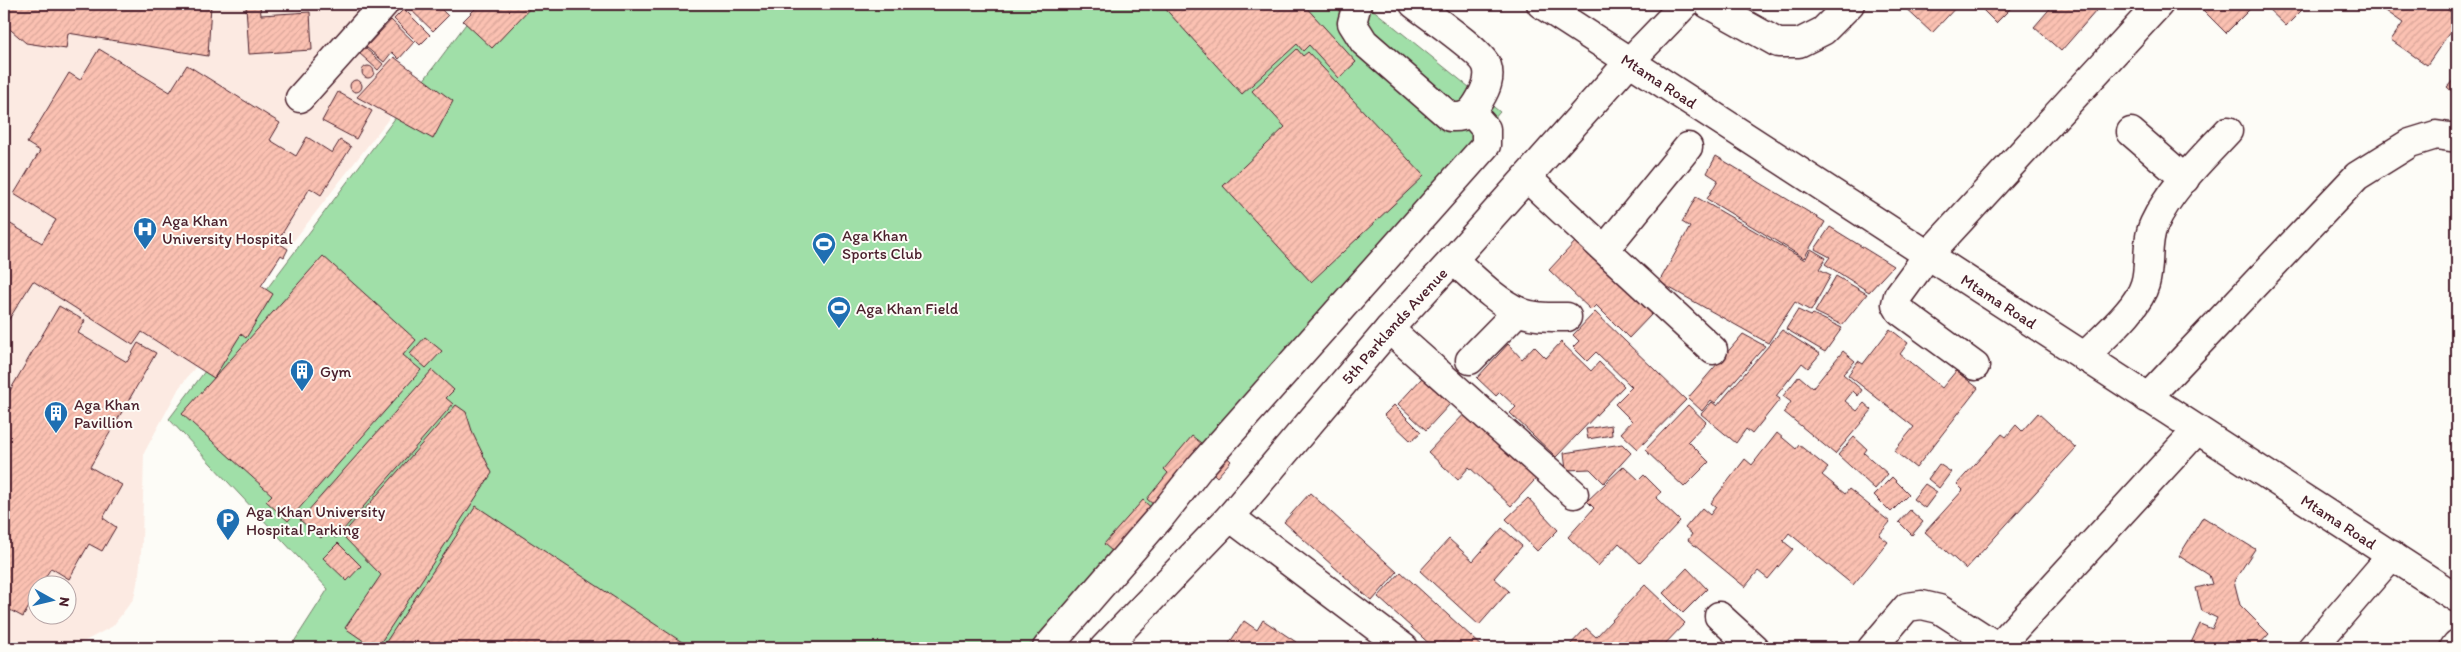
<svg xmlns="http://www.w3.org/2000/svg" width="2461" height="652" font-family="Itim,sans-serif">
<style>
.built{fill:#fceae2;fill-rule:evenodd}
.green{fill:#a0dfa8;stroke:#757f6a}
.building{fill:url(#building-hatch);stroke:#4a1f2b}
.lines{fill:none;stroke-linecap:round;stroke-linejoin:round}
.minor-casing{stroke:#4a1f2b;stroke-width:31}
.minor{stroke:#fdfcf7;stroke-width:28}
.labels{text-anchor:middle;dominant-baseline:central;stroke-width:4;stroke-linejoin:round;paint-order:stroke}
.street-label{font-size:16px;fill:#4a1f2b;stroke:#fdfcf7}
.poi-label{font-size:16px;fill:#4a1f2b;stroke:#fdfcf7;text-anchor:start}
</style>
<defs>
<pattern id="building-hatch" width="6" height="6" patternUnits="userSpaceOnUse" patternTransform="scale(1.25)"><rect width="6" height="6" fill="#fbc1b2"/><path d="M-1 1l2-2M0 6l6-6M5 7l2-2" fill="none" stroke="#d9a599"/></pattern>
</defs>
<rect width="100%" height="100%" fill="#fdfcf7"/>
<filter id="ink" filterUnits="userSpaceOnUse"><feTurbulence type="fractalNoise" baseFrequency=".02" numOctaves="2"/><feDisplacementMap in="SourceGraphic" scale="10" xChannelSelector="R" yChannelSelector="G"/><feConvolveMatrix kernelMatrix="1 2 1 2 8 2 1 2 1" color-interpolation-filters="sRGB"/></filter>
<g filter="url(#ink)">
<!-- built -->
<path class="built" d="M4,4h426l-44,50 18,18 -10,40 -215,276 -35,65 -2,89 -3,32 -5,24 -21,28 -41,22h-68zM38,584h30v30h-30z"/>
<!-- green -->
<polygon class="green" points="481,4 1366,4 1500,112 1027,648 290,648 328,589 169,419"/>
<!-- building -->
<g class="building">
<polygon points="4,4 211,4 208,56 68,33 66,49 26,43 4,24"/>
<polygon points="411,4 436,4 448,16 433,31 408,7"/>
<polygon points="480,4 534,4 492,48 463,21"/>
<polygon points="1161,4 1303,4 1356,62 1339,78 1309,45 1303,51 1297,44 1242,94"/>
<polygon points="1901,4 1959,4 1932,33"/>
<polygon points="1977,4 2015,4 1996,23"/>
<polygon points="2054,4 2088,4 2096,11 2061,51 2034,27"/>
<polygon points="2200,4 2249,4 2252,7 2226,33 2198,5"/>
<polygon points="2263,4 2308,4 2286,26"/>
<polygon points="2376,4 2439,4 2457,16 2457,22 2427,65 2391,40 2403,23"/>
<polygon points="246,6 260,6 261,15 310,12 312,50 249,54"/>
<polygon points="404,9 430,35 420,45 394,19"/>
<polygon points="391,20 414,42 399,59 392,52 384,62 366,47"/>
<polygon points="364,47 383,64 378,70 359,53"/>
<polygon points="99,49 170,92 187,65 280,123 270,140 296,156 307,137 332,153 340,140 351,147 321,195 310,188 277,242 288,249 284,257 281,255 261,286 273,294 246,338 241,334 214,378 142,332 133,345 33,281 4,327 4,220 42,243 56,220 14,194 40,151 27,143 69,73 80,80"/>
<polygon points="1297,49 1303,56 1308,52 1424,176 1311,282 1223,186 1285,127 1252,91"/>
<polygon points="394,57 453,101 433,139 357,97"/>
<circle cx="368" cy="72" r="6"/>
<polygon points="2457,76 2457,96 2447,87"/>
<circle cx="356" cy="86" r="6"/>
<polygon points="338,92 372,111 356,139 322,121"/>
<polygon points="1716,156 1825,222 1804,258 1707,199 1718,180 1707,173"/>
<polygon points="1696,197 1805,260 1811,249 1826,258 1819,269 1831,275 1811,311 1795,302 1768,343 1659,282 1690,227 1682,222"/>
<polygon points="1830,227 1893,266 1869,292 1825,264 1830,257 1815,249"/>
<polygon points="1576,241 1652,314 1629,338 1596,305 1591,310 1549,270"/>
<polygon points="323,256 416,340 403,355 421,370 288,521 266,501 272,495 182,414"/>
<polygon points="1836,276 1867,294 1842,325 1815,312"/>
<polygon points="59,306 85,321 78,333 127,362 138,343 156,353 90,467 122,485 103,518 116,527 102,551 89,544 69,579 51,568 41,584 38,584 38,591 23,617 8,609 4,618 4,401"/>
<polygon points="1798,310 1811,316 1813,314 1842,328 1825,352 1786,329"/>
<polygon points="1595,312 1686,400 1638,449 1621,433 1632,421 1615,404 1632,387 1596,352 1587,361 1573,347 1579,341 1573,335"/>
<polygon points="1890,329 1908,343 1900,354 1942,388 1956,371 1978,388 1916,468 1894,451 1914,427 1848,375 1858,361 1863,364"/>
<polygon points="1782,330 1820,354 1808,368 1802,363 1776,396 1780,399 1752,434 1746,429 1736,443 1701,414 1712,402 1717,406"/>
<polygon points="1743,334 1765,346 1715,403 1711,400 1702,411 1688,398"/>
<polygon points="425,337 442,351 426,368 410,354"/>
<polygon points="1561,342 1591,371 1599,362 1624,386 1556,457 1510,413 1516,407 1500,392 1496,396 1477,378 1508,344 1522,359 1534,346 1546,358"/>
<polygon points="1843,351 1855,361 1843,374 1862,390 1858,396 1853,391 1845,401 1857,411 1864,403 1872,410 1835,454 1784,412 1791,402 1783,396 1799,376 1813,388"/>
<polygon points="432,370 454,390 446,398 453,404 336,538 327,531 321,538 300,520"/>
<polygon points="1422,378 1450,404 1426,430 1398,404"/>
<polygon points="456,405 466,412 473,434 492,473 377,648 374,648 345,628 381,575 342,535"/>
<polygon points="1394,405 1421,432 1411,441 1384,415"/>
<polygon points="1688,405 1706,422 1688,441 1709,462 1684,487 1645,450"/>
<polygon points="1471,407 1543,471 1511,506 1469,467 1458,480 1428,452"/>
<polygon points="2038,413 2076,448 1966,569 1925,532 1963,490 1957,484 2002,434 2006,437 2016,425 2022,431"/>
<polygon points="1611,425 1612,435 1588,439 1586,429"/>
<polygon points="1777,433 1796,449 1799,445 1828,468 1822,475 1845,494 1849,489 1890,522 1879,535 1888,542 1853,585 1789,533 1783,541 1793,549 1768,579 1758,571 1745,587 1688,540 1692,534 1685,528 1702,508 1710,515 1716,507 1711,503 1745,459 1752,465"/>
<polygon points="1192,436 1210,450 1161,511 1147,499 1168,473 1164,469"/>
<polygon points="1854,437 1867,449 1864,453 1888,474 1875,489 1838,455"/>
<polygon points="1622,444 1631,453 1604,483 1590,469 1566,470 1564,453"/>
<polygon points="1218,449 1231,461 1217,477 1204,465"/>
<polygon points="1939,464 1951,472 1939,488 1928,479"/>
<polygon points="1624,466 1639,480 1644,475 1661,492 1656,498 1680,521 1640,563 1619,543 1598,566 1568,537 1594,508 1587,501"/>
<polygon points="1892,477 1909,494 1891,512 1874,495"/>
<polygon points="1925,484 1937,492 1925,508 1913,499"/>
<polygon points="1310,493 1397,572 1372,601 1284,522"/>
<polygon points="1528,498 1558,530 1537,551 1506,519"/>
<polygon points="1143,500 1160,516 1121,559 1104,544"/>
<polygon points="476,506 691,648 382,648"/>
<polygon points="1910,510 1923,522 1912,535 1899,522"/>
<polygon points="2203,517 2255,549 2234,581 2240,605 2269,634 2256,648 2189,647 2200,624 2212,629 2217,618 2202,611 2196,588 2212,584 2209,575 2179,556"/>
<polygon points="1502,528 1522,546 1494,578 1509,591 1479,625 1420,571 1449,539 1473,561"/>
<polygon points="338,543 361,566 347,581 323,558"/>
<polygon points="1687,568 1707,589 1683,613 1663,593"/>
<polygon points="1401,572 1484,648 1434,648 1378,597"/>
<polygon points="1645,585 1685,623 1661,648 1567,648 1586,628 1596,637"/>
<polygon points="1263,620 1296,642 1292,648 1226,648 1244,621 1257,630"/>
</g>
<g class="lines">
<!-- minor casing -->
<g class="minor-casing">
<g id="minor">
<path d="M1357,4l-5,19 12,19 86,75c17,1 22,-4 30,-18 6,-10 11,-21 7,-33 -5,-14 -59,-51 -73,-62"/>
<path id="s1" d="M1541,4l916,594"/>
<polyline points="1708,4 1778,43 1799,43 1823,31 1850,4"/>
<polyline points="300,98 384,4"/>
<polyline points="2131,132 2185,179"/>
<polyline points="1527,178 1713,350"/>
<polyline points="1605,249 1688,147"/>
<path d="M1453,260c20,17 41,40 65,51 15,7 33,6 49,6"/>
<polyline points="1389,329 1574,494"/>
<path d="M2084,357c18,-19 54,-48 61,-73 6,-19 0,-41 9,-60 16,-35 48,-65 74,-93"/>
<polyline points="1470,360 1518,311"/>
<polyline points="1975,366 1900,311 1896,304 1898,296 1928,255 2159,4"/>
<polyline points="2147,398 2357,176 2410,143 2436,135 2457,138"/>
<polyline points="1230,517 1404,648"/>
<polyline points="1719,616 1754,648"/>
<polyline points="1047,648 1162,515 1200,467 1486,145 1486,129 1472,113"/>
<path id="s2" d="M1104,648l126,-131 159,-188 64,-69 177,-199 55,-57"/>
<polyline points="1872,648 1907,607 1922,605 1939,609 1998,647"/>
<polyline points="1997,648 2197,430"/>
<polyline points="2312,648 2392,555"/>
<polyline points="2454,648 2457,644"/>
</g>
</g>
<!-- minor -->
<use href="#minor" class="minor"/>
</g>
</g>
<!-- icons -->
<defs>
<g id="hospital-pin" transform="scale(1.25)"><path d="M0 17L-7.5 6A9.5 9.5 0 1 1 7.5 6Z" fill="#1f6fb2" stroke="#fdfcf7"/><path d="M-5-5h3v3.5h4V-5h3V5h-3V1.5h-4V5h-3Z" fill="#fff"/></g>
<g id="stadium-pin" transform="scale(1.25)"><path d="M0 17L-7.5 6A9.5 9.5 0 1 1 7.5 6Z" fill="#1f6fb2" stroke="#fdfcf7"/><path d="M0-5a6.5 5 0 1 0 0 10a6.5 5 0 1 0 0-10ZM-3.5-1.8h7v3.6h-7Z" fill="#fff"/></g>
<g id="building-pin" transform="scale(1.25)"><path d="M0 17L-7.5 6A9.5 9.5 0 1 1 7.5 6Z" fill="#1f6fb2" stroke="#fdfcf7"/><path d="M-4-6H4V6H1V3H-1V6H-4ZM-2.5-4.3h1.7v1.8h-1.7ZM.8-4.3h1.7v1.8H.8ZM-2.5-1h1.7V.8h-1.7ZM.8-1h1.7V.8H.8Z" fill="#fff"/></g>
<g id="parking-pin" transform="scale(1.25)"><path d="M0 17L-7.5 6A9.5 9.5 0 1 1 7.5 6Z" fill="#1f6fb2" stroke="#fdfcf7"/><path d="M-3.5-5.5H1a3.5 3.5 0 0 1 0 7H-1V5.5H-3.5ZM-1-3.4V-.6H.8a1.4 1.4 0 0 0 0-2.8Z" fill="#fff"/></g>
</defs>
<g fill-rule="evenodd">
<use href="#hospital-pin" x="145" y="229"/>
<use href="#stadium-pin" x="824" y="244"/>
<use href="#stadium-pin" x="839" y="308"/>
<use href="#building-pin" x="302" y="371"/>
<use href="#building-pin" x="56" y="413"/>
<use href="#parking-pin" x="228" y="520"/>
</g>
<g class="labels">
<!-- street labels -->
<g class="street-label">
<text stroke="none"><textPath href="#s1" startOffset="141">Mtama Road</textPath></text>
<text stroke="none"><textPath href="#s1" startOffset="546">Mtama Road</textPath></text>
<text stroke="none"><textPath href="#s2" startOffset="434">5th Parklands Avenue</textPath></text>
<text stroke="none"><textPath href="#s1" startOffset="951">Mtama Road</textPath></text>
</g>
<!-- poi labels -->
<g class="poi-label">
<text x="162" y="220">Aga Khan<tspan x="162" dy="18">University Hospital</tspan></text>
<text x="842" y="235">Aga Khan<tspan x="842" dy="18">Sports Club</tspan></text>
<text x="856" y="308">Aga Khan Field</text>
<text x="320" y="371">Gym</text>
<text x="74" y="404">Aga Khan<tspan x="74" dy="18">Pavillion</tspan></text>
<text x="246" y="511">Aga Khan University<tspan x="246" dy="18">Hospital Parking</tspan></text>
</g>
</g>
<!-- margin -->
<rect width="2461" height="652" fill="none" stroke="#fdfcf7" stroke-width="20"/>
<rect x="10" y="10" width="2441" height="632" fill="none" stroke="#4a1f2b" stroke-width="2" filter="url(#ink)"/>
<!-- north arrow -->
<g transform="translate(52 600) rotate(98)"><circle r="24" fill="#fdfcf7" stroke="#b5a4a5"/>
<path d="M0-4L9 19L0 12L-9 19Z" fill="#1f6fb2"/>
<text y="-8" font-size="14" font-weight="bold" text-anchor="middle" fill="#4a1f2b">N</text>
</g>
</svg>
